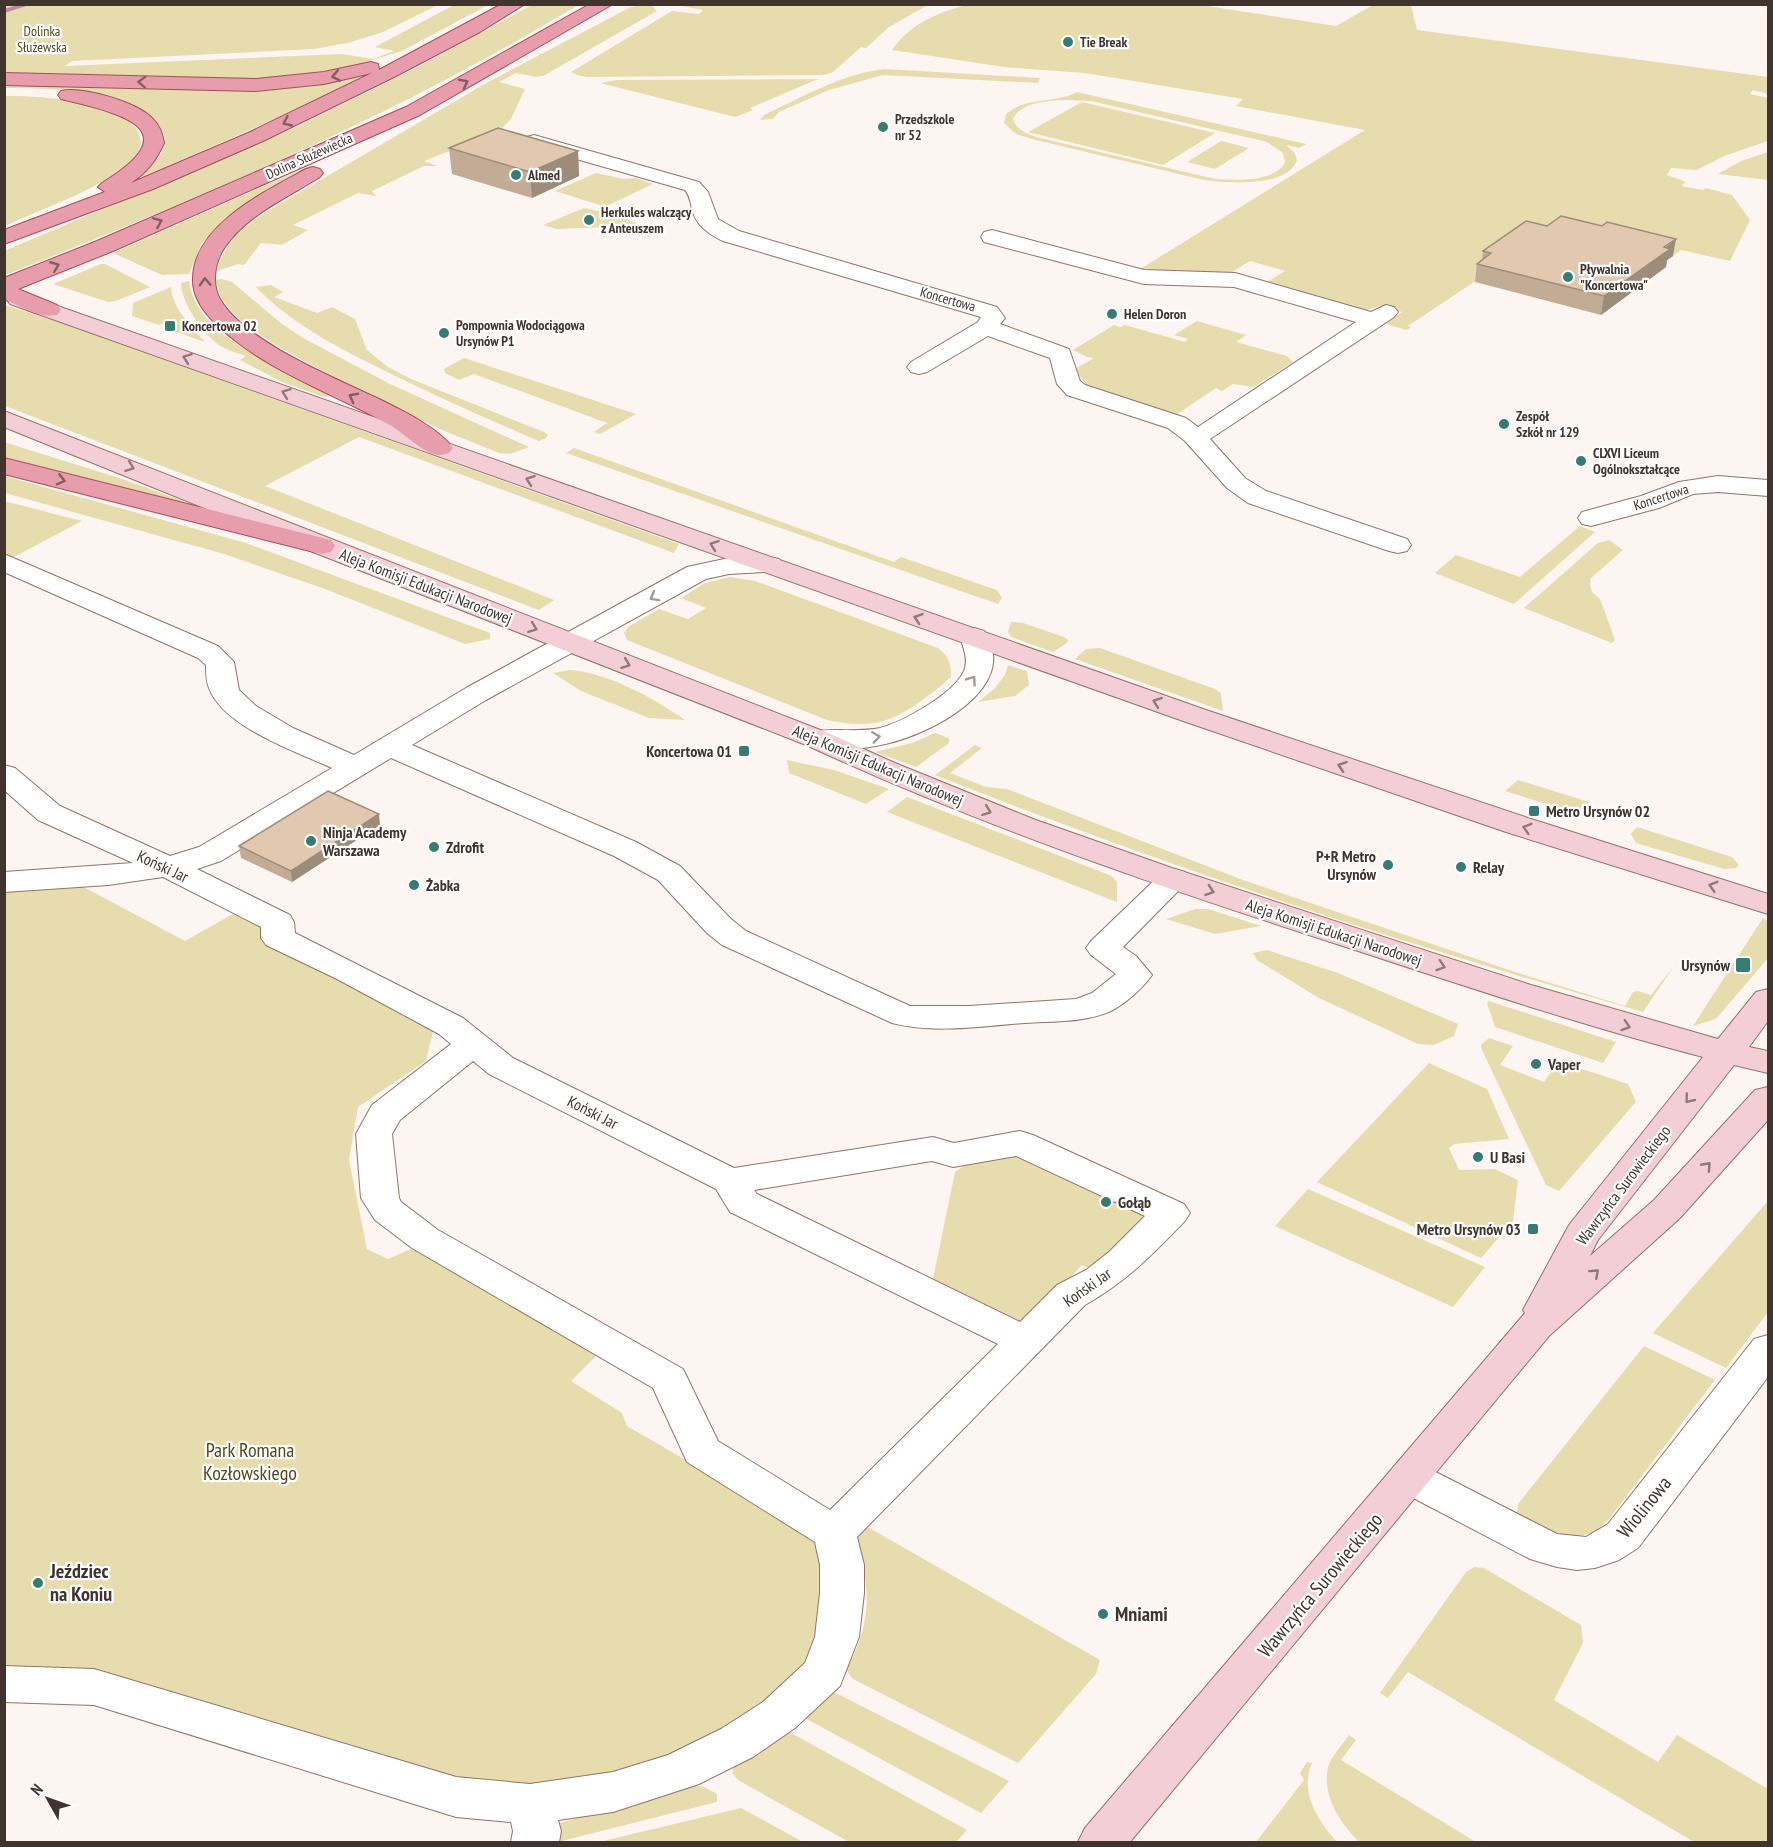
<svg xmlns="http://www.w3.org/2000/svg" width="1773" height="1847" font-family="'PT Sans Narrow',sans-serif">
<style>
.green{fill:#e6dcad;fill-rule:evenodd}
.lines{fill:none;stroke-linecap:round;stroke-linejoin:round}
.stream{fill:#bc88aa;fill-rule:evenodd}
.street-casing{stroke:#937267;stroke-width:2}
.secondary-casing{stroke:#937267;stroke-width:2}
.primary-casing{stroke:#a34e5d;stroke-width:2}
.street{fill:#fff;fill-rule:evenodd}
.secondary{fill:#f3ced6;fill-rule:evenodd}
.primary{fill:#e89dad;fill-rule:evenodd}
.wall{fill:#c2ac96}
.shaded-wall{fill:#9e8c7a}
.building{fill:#e1c8af;stroke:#9e8c7a;stroke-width:1.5}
.oneway{stroke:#845d61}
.oneway2{stroke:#91797a}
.oneway3{stroke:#a09996}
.poi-dot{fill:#367c74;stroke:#fff;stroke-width:2}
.labels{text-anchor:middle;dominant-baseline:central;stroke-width:4.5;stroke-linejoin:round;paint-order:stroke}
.far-park-label{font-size:14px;fill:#53491c;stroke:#fff}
.far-poi-label{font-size:14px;font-weight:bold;fill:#41332e;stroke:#fff;text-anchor:start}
.far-street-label{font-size:14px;fill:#41332e;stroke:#fff}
.street-label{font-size:16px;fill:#41332e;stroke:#fff}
.poi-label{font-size:16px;font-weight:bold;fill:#41332e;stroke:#fff;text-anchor:start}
.near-park-label{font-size:20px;fill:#53491c;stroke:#fff}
.near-street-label{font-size:20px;fill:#41332e;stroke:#fff}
.near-poi-label{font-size:20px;font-weight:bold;fill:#41332e;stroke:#fff;text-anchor:start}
</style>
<rect width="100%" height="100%" fill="#fcf5f2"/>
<!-- green -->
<g class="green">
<polygon points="4,5 438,5 383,32 348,43 314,49 72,61 65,66 342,54 373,59 394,51 375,47 454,5 488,5 402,51 330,73 254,81 5,75"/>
<path d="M532,5h46c-182,111 -375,192 -573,270l-1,-24 290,-123 120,-59z"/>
<path d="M642,5l10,1 5,5 -114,65 -7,1 -20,-4 -17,9 26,7 -14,30 -13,13 -74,29 13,5h-13l-52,25 4,5 -18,-3 -65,32 15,5 -26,15 -21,-2 -17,22 -6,-1 -21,7c7,-26 22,-40 44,-56l227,-133 143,-75z"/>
<polygon points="684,5 684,4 928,5 889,27 866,48 861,47 833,72 824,75 587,77 577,75 571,72 672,11 699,14 703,10 682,6"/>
<path d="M967,5h234l135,21 37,-21h38l6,25 351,47v17l-15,-4 -3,4 18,4v43l-44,15 -27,14 -26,-2 -4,7 19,7 -5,4 22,4 3,-2 26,7 18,25 -20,41 -49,-11 -8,6 -68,-16 -116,32 -81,54 3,1 -4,3 -22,-6 17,-12 -21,-6 -18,5 -99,-27 21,-13 -35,-10 -26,16 -87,-6 228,-141 -129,-24 7,-7 -158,-26 -81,-6 -112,-17c19,-27 45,-37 75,-45z"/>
<path d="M884,69l156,9 -2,5 -155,-8 -54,15 -50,22 -6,7 -13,1 4,-5c39,-18 77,-41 120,-46z"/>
<path d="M357,76l4,1 -77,38 -141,62 -5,-1c15,-11 36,-28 23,-48 -23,-40 -116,-40 -156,-40l-1,-5 221,6z"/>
<polygon points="818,79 750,108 753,110 735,117 600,83 617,80"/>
<path d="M1077,92l229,52 -7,4 -13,-3 8,7 3,8c-9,28 -70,23 -93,20l-172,-41 -16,-5 -12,-11 2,-9c21,-18 48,-10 71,-22zM1064,100l27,1 176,41 16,11 2,9c-10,21 -50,18 -70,17l-179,-42c-10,-4 -20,-7 -23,-18 8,-17 34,-18 51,-19z"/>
<path d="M4,96c34,0 117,3 134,36 6,11 1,21 -7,29 -25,26 -92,49 -126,65z"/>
<polygon points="1082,102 1215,133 1163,165 1028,132"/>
<polygon points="1221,141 1249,148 1215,169 1187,162"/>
<polygon points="1768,152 1768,180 1718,174 1741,161"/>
<polygon points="316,163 222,223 202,243 189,274 162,275 113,253"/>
<polygon points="596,173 624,179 636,178 653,184 609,205 603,206 555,191"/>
<polygon points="584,208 617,215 636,223 633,226 556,229 543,225"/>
<polygon points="101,264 105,264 150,287 116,301 108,302 53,284"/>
<polygon points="222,279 232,282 282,324 305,339 390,384 529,447 510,454 499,453 442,430 346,384 272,343 241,321 222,300 215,280"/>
<path d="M189,281c7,50 70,76 110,97 9,5 25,11 30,18l-5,1 -42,-15 -42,-22 6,-4c-7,-3 -15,-4 -22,-8 -18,-9 -43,-45 -43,-65z"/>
<path d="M271,285l12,7 -9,5 43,16 15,-6 23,12 12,31 21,17 23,12 133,53 4,3 -2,3 -7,3c-59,-25 -117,-51 -174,-80 -42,-22 -76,-40 -109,-74z"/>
<path d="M171,287c1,22 21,39 34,55l-32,-11 5,-4 -13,-4 -6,2 -27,-9 1,-13z"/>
<polygon points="5,305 61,323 679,544 674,553 359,437 265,486 554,600 539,610 5,406"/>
<polygon points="1197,321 1246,335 1236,342 1287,356 1293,362 1253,387 1233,384 1222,391 1216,388 1174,416 1086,385 1075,369 1094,358 1087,357 1073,350 1114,325 1120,327 1125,325 1185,342 1188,339 1174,335"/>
<polygon points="464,358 636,414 600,434 594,432 607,423 474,374 459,380 445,373 444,369"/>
<polygon points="4,442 122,479 184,501 173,501 5,458"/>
<polygon points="574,448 894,562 901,557 997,590 1002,598 998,604 566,453"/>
<polygon points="4,476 246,543 490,633 490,639 465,644 325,589 224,554 5,493"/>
<polygon points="4,501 82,521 12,558 5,555"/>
<polygon points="1580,526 1595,532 1514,604 1435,573 1456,555 1520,577"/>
<polygon points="1609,540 1623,550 1591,578 1590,585 1592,592 1600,599 1615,640 1612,643 1524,608 1598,543"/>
<path d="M730,577l25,4 183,67c11,8 13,16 13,29 -9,9 -20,16 -30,24 -33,24 -54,27 -94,19l-200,-80 -3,-7 4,-6 31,-18 29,10 18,-11 -25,-10 24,-15z"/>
<polygon points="1011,622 1023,623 1064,637 1068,640 1067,643 1053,652 1011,637 1008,632"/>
<polygon points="1100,648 1215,689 1221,693 1223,711 1075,659 1086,649"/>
<polygon points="1008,665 1027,671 1029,685 1015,696 978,702 995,688 1005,675"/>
<path d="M570,670c39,3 83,28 115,50l-36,-2 -68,-27 -28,-18z"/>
<polygon points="935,733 949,738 949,743 916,767 875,752 912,743"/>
<path d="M975,745l7,3 -32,25 36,14 21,2 236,91 275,93 107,33 8,-14 5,-1 13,4 23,-29 -31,46c-239,-68 -477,-145 -708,-237z"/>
<polygon points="787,760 834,770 889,789 866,804 789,773"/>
<polygon points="1518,780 1589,802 1580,813 1576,813 1505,791"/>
<polygon points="907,797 1112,876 1117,882 1117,902 887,812"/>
<polygon points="1637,827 1732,857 1739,865 1736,868 1724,869 1636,843 1631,834"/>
<polygon points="78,884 185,941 238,911 267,923 260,937 434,1027 426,1061 358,1107 349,1160 367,1249 388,1259 413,1248 602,1350 571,1381 622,1413 627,1426 807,1530 818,1541 829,1594 806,1667 755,1713 664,1760 551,1790 499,1786 418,1769 187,1696 115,1681 5,1671 5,889"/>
<polygon points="1195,909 1208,909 1261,926 1215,934 1166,919"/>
<polygon points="1763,918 1768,921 1768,958 1716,1019 1693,1026"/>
<polygon points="1267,950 1338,973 1458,1024 1454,1036 1434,1045 1418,1044 1319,998 1257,960 1253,953"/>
<polygon points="1489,1001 1616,1042 1603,1063 1495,1027 1487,1003"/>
<polygon points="1489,1038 1513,1046 1500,1065 1544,1082 1558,1061 1628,1084 1636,1102 1559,1191 1546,1185 1482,1050 1481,1045"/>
<polygon points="1429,1063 1487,1089 1509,1139 1454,1144 1449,1148 1459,1170 1495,1169 1518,1180 1513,1221 1481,1258 1317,1182"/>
<polygon points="1016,1153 1136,1206 1145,1222 1092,1270 1082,1265 1019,1331 931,1289 955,1172 965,1165"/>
<polygon points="1308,1189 1485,1267 1453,1307 1275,1226"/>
<polygon points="1768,1201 1768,1312 1726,1368 1653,1333"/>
<path d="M1644,1346l71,34 -106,139c-5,4 -10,10 -15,13 -26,11 -57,-5 -77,-20l1,-8z"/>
<path d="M866,1526l234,134 -4,14 -78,89 -165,-84 -7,-9c27,-47 25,-84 9,-134z"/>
<polygon points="1474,1567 1484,1568 1581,1625 1583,1643 1554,1700 1658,1762 1677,1735 1768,1789 1768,1842 1694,1842 1408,1672 1388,1698 1380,1693 1466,1572"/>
<polygon points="830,1690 1009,1781 981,1813 801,1716"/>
<polygon points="784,1729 967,1830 956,1842 849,1842 738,1780 732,1773 734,1766"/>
<path d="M1349,1735l7,5 -15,20 135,82h-117c-19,-20 -37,-45 -31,-75 3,-10 15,-23 21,-32z"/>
<path d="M1307,1762l5,1c-13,29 6,58 25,79h-81l48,-62 -4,-7z"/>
<polygon points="692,1785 704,1787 717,1794 717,1802 558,1842 556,1824"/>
<polygon points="741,1808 803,1842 599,1842"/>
</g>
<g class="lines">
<!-- stream -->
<polygon class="stream" points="21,4 33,4 4,13 4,9"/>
<!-- street casing -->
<g class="street-casing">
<g id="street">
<path d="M534,135l165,47 9,10 10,27 21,12 258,76 8,11 -5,6 69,25 11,32 5,4 101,33 12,9 158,-105 -122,-35 -90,-3 -160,-42 -3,-5 3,-5 8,-2 152,40 91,3 136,39 15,-7 8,2 4,5 -4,5 -184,122 35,39 21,13 141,48 4,6 -4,6 -9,2 -9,-2 -141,-48 -21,-15 -42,-47 -17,-13 -101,-33 -10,-11 -7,-26 -62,-22 -61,36 -8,2 -8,-2 -4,-5 4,-5 67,-40 3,-5 -258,-76c-14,-7 -27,-15 -31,-32 -2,-8 -2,-13 -7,-19l-158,-45 -3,-4 3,-4z"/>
<polygon points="1718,476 1768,480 1768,496 1718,492 1693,494 1659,508 1591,526 1582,524 1578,518 1582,512 1641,496 1679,482"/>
<path d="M4,554l214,92 16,16 5,28 17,16 37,22 61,27 112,-67 221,-121 42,-9 40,-1 10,2 4,6 -4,6 -50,3 -23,5 -220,121 -74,45 224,97 44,24 51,53 15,12 164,75h59l107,-7 16,-6 24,-19 -25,-19 -5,-7 5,-7 72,-69 11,-3 11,3 5,7 -67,68 13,9 16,19c-10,14 -26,28 -41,36 -27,12 -58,10 -86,12 -43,3 -91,11 -133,0l-170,-78 -15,-12 -49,-53 -44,-24 -223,-98 -170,103 -24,8 93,46 4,7 1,11 168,85 50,40 221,110 199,-31 21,6 66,-12 13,4 151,69 6,9 -6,9c-33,34 -57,59 -99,83l-228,232 7,28v28l-5,44 -19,49 -45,42 -42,29 -54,27 -86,28 -55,8 3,11 -2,11h-48l2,-11 -2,-9 -55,-5 -362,-112 -90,-3v-36l90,3 362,108 74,7 83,-12 55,-17 53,-26 42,-27 42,-39 10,-26 5,-44v-28l-5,-23 -128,-80 -34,-74 -241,-140 -37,-28 -14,-22 -5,-64 16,-29 79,-61 -12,-10 -102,-55 -71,-34 -5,-7v-11l-98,-50 -55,8 -104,7v-20l129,-9 -95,-43 -34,-30v-25l11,3 45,38 110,50 29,-9 133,-79c-35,-16 -109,-41 -123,-80 -3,-7 -3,-16 -3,-23l-8,-7 -194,-86zM473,1061l16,13 227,115 14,23 268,132 -168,166 -112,-69 -35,-72 -245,-139 -37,-28 -2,-4 -7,-64 8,-14zM1016,1156l129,60 -36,36 -23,18 -29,15 -37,37 -263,-128 -3,-4 178,-29 21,6z"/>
<path d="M974,628l10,3c39,57 -55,104 -99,113 -24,6 -55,7 -79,1l-4,-6 4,-6c24,-6 50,0 74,-5 23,-6 78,-36 85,-60 3,-10 -2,-21 -5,-31l4,-6z"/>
<polygon points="1768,1335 1768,1377 1638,1548 1619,1560 1595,1568 1577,1570 1557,1567 1530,1559 1394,1488 1388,1477 1394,1466 1409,1461 1424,1466 1557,1534 1586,1537 1608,1524 1754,1339"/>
</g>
</g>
<!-- secondary casing -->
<g class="secondary-casing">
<g id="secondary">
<polygon points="18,292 1206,710 1528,818 1768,894 1768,914 1506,832 1186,722 10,304 7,299 10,294"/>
<path d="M4,411l824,322 67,30 138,56 139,49 359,117 187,54 38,-47 12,-3v32l-19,26 19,4v22l-34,-8 -136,175 -8,16 64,-56 101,-110 13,-3v33l-88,98 -131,118 -419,506h-52l7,-14 440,-515 -2,-3 46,-85 134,-168c-119,-31 -235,-70 -351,-108 -185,-60 -369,-122 -546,-204l-493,-193 -309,-125z"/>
</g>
</g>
<!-- primary casing -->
<g class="primary-casing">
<g id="primary">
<path d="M502,4h23l-45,28 -86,45 -131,64 -110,48 -149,55v-14l101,-38 -7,-5 4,-4c90,-55 16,-70 -41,-84l-3,-4 3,-4c21,-5 76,11 91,27 8,8 10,14 12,25 -8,18 -17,29 -33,40l117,-50 124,-60 -48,11 -68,7 -252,-6v-12l252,6 68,-7 47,-10 7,2 1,6z"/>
<path d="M590,4h23l-193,111 -307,136 -95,38 39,16 4,5 -4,5c-17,4 -37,-9 -53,-16v-21l93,-37 309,-134z"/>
<path d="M313,167l7,2 3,4 -3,4c-32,20 -73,38 -95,70 -10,14 -14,36 -5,52 24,42 113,78 157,99 22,11 61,29 76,50l-4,5c-6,2 -11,3 -18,0 -16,-7 -29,-22 -45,-30 -56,-31 -122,-53 -169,-98 -13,-12 -25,-29 -24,-47 1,-53 73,-87 113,-109z"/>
<polygon points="4,458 331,540 335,546 331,552 322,554 4,474"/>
</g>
</g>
<!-- street -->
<use href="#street" class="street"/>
<!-- secondary -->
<use href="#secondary" class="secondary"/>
<!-- primary -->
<use href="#primary" class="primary"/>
</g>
<!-- wall -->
<g class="wall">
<polygon points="449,148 578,151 579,176 532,198 452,174"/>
<polygon points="1547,226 1673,256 1667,260 1666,267 1601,315 1475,282 1477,264 1482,261 1483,251"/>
<polygon points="380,825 292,882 241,858 239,846"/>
</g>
<!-- shaded-wall -->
<g class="shaded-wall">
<polygon points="578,151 579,176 532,198 530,172"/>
<polygon points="1676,239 1673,256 1667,260 1666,267 1601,315 1604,296"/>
<polygon points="379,814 380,825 292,882 291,871"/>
</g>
<!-- building -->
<g class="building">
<polygon points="498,128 578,151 530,172 449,148"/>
<polygon points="1561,216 1602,226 1607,222 1676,239 1664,247 1670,249 1604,296 1477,264 1491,253 1483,251 1526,221 1547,226"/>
<polygon points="328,791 379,814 291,871 239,846"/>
</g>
<!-- one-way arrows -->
<defs><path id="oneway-chevron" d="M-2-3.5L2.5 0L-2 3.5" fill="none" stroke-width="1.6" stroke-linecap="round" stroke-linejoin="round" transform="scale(1.5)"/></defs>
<g class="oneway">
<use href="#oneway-chevron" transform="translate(336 76) rotate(170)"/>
<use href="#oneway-chevron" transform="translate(142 82) rotate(-178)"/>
<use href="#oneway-chevron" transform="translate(464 83) rotate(-28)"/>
<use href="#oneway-chevron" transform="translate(287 122) rotate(155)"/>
<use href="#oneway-chevron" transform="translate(158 222) rotate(-23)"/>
<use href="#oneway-chevron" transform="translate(55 266) rotate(-22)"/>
<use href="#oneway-chevron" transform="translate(205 282) rotate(-93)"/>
<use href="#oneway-chevron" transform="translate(353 397) rotate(-152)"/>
<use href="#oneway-chevron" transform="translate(61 480) rotate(14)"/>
</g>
<g class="oneway2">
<use href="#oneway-chevron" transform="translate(187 358) rotate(-160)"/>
<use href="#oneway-chevron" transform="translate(286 393) rotate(-160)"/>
<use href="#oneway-chevron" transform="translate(130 467) rotate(21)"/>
<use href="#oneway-chevron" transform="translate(530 480) rotate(-160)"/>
<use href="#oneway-chevron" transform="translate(714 545) rotate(-160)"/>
<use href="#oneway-chevron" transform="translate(918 618) rotate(-161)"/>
<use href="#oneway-chevron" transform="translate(533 628) rotate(21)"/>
<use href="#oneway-chevron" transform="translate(626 664) rotate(21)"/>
<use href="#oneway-chevron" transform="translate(1157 702) rotate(-160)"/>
<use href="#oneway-chevron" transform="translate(1342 766) rotate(-161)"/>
<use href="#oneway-chevron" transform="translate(987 811) rotate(21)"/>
<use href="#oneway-chevron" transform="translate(1527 828) rotate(-163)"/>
<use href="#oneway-chevron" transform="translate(1713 886) rotate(-163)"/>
<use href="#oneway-chevron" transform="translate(1210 891) rotate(19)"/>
<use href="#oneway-chevron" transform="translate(1441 966) rotate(18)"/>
<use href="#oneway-chevron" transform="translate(1626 1026) rotate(18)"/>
<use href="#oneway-chevron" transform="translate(1689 1099) rotate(129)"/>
<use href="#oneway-chevron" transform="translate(1707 1166) rotate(-48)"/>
<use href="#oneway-chevron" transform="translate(1595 1273) rotate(-42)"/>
</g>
<g class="oneway3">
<use href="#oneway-chevron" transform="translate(654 597) rotate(151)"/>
<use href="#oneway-chevron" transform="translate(972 680) rotate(-55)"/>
<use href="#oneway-chevron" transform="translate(876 737) rotate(-8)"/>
</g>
<!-- markers -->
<g class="poi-dot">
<circle cx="1068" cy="42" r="6"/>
<circle cx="883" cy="127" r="6"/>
<circle cx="516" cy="175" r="6"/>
<circle cx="589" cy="220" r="6"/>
<circle cx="1568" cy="277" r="6"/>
<circle cx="1112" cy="314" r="6"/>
<rect x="164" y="320" width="12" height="12" rx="3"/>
<circle cx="444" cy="333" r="6"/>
<circle cx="1504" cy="424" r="6"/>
<circle cx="1581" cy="461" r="6"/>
<rect x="738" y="745" width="12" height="12" rx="3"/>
<rect x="1528" y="805" width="12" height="12" rx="3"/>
<circle cx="311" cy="841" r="6"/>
<circle cx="434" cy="847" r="6"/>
<circle cx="1388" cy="865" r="6"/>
<circle cx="1461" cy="867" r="6"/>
<circle cx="414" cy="885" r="6"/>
<rect x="1735" y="957" width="16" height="16" rx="3"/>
<circle cx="1536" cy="1064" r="6"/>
<circle cx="1478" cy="1157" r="6"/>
<circle cx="1106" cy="1202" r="6"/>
<rect x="1527" y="1223" width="12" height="12" rx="3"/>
<circle cx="38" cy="1583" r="6"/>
<circle cx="1103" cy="1614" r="6"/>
</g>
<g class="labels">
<!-- far-park labels -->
<g class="far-park-label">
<text x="42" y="31">Dolinka<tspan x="42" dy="16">Służewska</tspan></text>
</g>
<!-- far-poi labels -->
<g class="far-poi-label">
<text x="1080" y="42">Tie Break</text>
<text x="895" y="119">Przedszkole<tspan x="895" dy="16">nr 52</tspan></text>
<text x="528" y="175">Almed</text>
<text x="601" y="212">Herkules walczący<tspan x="601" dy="16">z Anteuszem</tspan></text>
<text x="1580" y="269">Pływalnia<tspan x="1580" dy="16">"Koncertowa"</tspan></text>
<text x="1124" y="314">Helen Doron</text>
<text x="456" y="325">Pompownia Wodociągowa<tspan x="456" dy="16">Ursynów P1</tspan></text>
<text x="182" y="326">Koncertowa 02</text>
<text x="1516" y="416">Zespół<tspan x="1516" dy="16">Szkół nr 129</tspan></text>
<text x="1593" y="453">CLXVI Liceum<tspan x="1593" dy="16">Ogólnokształcące</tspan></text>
</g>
<!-- far-street labels -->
<g class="far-street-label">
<text transform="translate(309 156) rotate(-24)">Dolina Służewiecka</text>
<text transform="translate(948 299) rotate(16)">Koncertowa</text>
<text transform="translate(1661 497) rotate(-18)">Koncertowa</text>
</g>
<!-- street labels -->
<g class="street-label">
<text transform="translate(426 586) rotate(21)">Aleja Komisji Edukacji Narodowej</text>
<text transform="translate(878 765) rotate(23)">Aleja Komisji Edukacji Narodowej</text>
<text transform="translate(163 866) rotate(25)">Koński Jar</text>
<text transform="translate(1334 932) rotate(18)">Aleja Komisji Edukacji Narodowej</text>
<text transform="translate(593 1112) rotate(27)">Koński Jar</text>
<text transform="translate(1623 1185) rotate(-53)">Wawrzyńca Surowieckiego</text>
<text transform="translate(1087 1287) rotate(-35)">Koński Jar</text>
</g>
<!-- poi labels -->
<g class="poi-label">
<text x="732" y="751" text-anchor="end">Koncertowa 01</text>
<text x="1546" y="811">Metro Ursynów 02</text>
<text x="323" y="832">Ninja Academy<tspan x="323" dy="18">Warszawa</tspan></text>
<text x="446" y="847">Zdrofit</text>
<text x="1376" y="856" text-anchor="end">P+R Metro<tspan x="1376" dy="18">Ursynów</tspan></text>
<text x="1473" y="867">Relay</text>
<text x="426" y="885">Żabka</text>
<text x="1730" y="965" text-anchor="end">Ursynów</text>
<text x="1548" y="1064">Vaper</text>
<text x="1490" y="1157">U Basi</text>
<text x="1118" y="1202">Gołąb</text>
<text x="1521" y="1229" text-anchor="end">Metro Ursynów 03</text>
</g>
<!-- near-park labels -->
<g class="near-park-label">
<text x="250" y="1450">Park Romana<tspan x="250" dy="23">Kozłowskiego</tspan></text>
</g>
<!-- near-street labels -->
<g class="near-street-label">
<text transform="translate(1644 1507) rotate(-51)">Wiolinowa</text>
<text transform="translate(1320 1585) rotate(-50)">Wawrzyńca Surowieckiego</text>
</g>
<!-- near-poi labels -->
<g class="near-poi-label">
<text x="50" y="1571">Jeździec<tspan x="50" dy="23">na Koniu</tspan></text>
<text x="1115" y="1614">Mniami</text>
</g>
</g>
<!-- border -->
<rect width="1773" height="1847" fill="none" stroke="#41332e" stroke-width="12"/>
<!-- north arrow -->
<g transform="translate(48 1799) rotate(310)" stroke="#ffffff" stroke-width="4.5" paint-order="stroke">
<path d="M0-4.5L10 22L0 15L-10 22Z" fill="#41332e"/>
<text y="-9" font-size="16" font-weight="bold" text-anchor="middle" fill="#41332e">N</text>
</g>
</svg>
